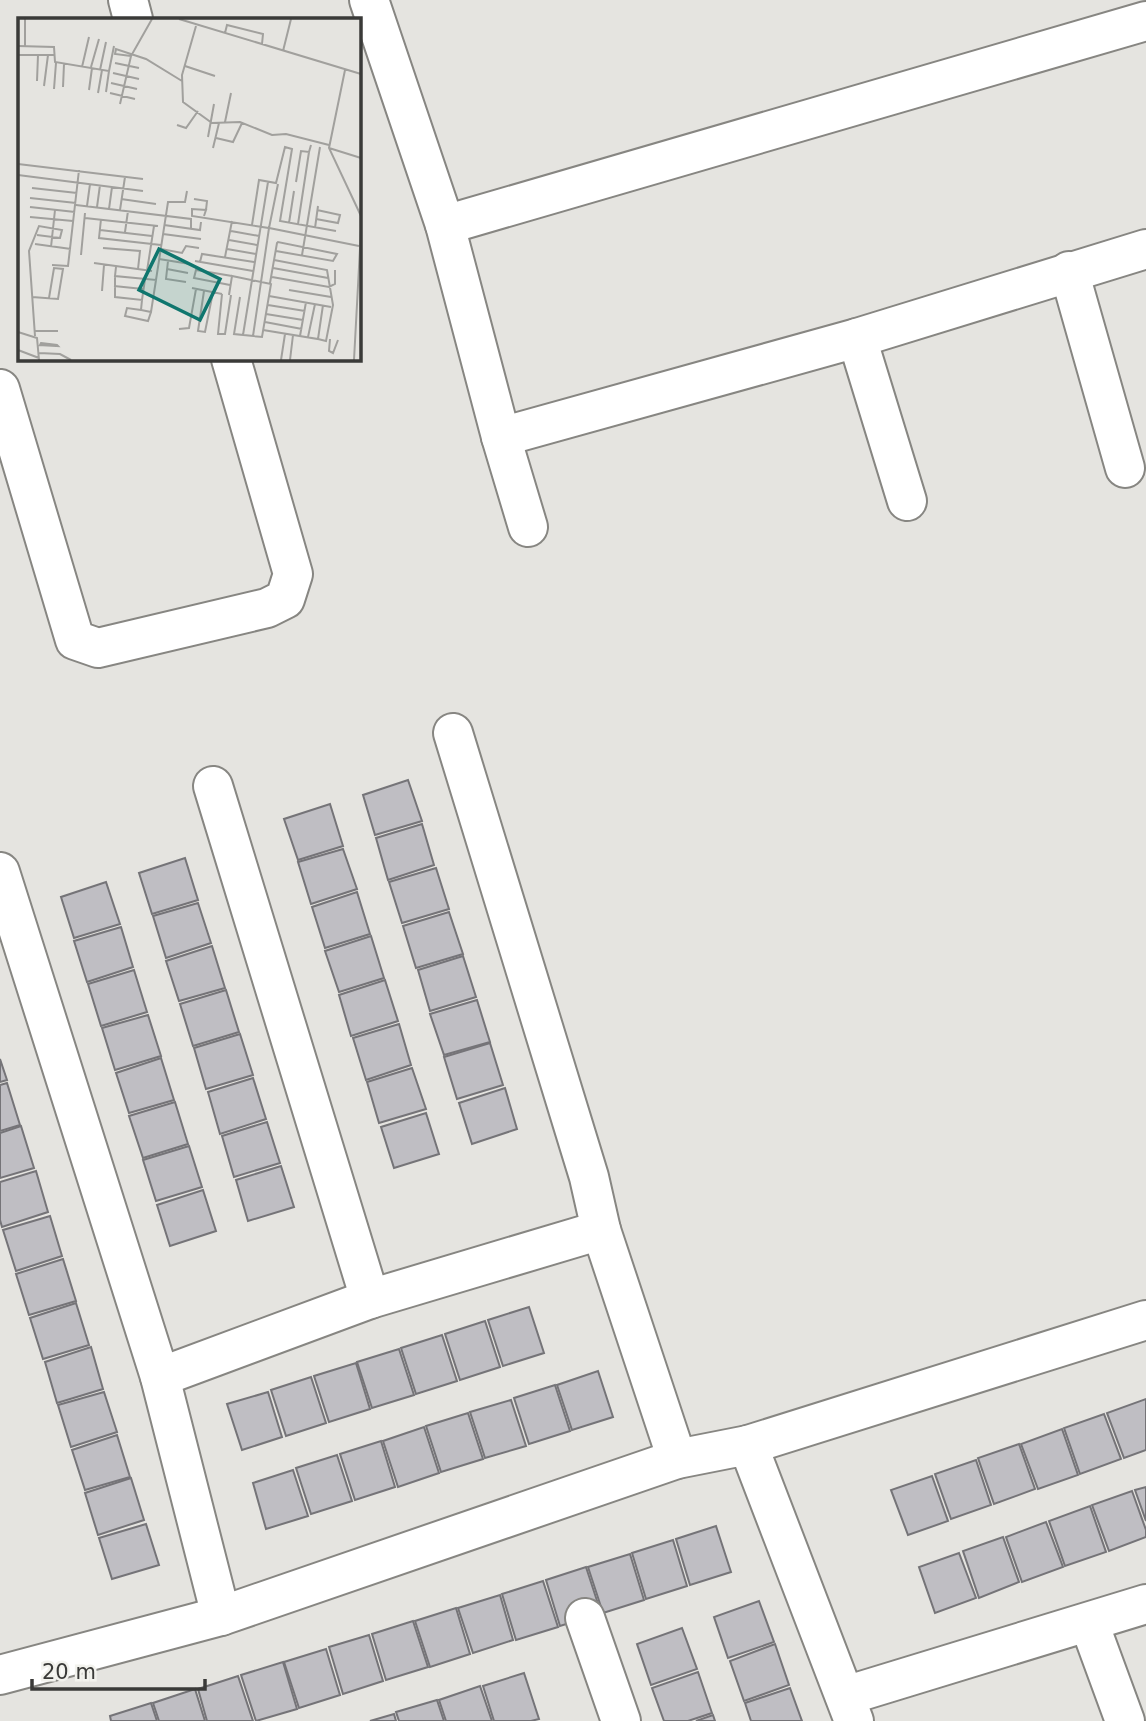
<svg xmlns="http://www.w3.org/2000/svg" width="1146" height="1721" font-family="'DejaVu Sans',sans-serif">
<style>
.building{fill:#bfbec3;stroke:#757478;stroke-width:2}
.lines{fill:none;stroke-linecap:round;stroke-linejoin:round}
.minor-casing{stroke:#878682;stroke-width:42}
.minor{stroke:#fff;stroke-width:38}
.inset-road{fill:none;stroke:#a1a09d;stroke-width:2}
.view{fill:#0f766e;fill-opacity:0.15;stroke:#0f766e;stroke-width:3.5}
.inset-edge{fill:none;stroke:#3a3a38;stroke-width:3.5}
</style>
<rect width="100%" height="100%" fill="#e5e4e0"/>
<!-- building -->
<g class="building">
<polygon points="408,780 422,821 375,835 363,795"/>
<polygon points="330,804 343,846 298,860 284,819"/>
<polygon points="422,824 434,865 388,880 376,838"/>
<polygon points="343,849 357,889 311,904 298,862"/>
<polygon points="185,858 198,900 152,914 139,873"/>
<polygon points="436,868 449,909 402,923 389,882"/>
<polygon points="106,882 120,924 74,938 61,897"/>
<polygon points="357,892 370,934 325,948 312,907"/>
<polygon points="198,903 211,943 166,958 153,916"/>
<polygon points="449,912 463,954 416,968 403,926"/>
<polygon points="121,927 133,967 87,982 74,941"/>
<polygon points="371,936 384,978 339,992 325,951"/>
<polygon points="212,946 225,988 179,1001 166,961"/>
<polygon points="463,956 476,997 430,1011 418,970"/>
<polygon points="134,970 147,1012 101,1026 88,984"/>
<polygon points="385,980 398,1021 351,1036 339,995"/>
<polygon points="226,990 239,1032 193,1046 180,1004"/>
<polygon points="477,1000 490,1042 444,1055 430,1014"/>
<polygon points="148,1015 161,1056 115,1070 102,1028"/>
<polygon points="399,1024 411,1065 366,1080 353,1038"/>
<polygon points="240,1034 253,1075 206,1089 194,1048"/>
<polygon points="490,1043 503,1085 457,1099 444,1057"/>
<polygon points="161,1058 174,1100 129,1113 116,1073"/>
<polygon points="0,1059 7,1080 0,1082"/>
<polygon points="412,1068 426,1109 379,1123 367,1082"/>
<polygon points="253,1078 266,1119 220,1134 208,1092"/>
<polygon points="7,1083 20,1125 0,1131 0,1085"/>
<polygon points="505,1088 517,1129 472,1144 459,1103"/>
<polygon points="175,1102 188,1144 143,1158 129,1116"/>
<polygon points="426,1113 439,1154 394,1168 381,1127"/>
<polygon points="267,1122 280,1163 234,1177 222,1136"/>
<polygon points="21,1126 34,1168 0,1178 0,1133"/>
<polygon points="189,1146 202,1187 156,1201 143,1160"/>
<polygon points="281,1166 294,1207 248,1221 236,1180"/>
<polygon points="36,1171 48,1212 2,1227 0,1220 0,1182"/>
<polygon points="203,1190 216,1231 170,1246 157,1205"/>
<polygon points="50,1216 62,1256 16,1271 3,1230"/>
<polygon points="63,1259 76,1301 29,1315 16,1274"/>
<polygon points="76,1303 89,1345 43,1359 30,1318"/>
<polygon points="529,1307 544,1353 503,1366 488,1320"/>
<polygon points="485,1321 500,1367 460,1380 445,1334"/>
<polygon points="442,1335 457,1381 416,1394 401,1348"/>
<polygon points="91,1347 103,1389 57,1403 45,1362"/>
<polygon points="399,1349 414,1395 372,1408 357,1362"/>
<polygon points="356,1363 370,1409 329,1422 314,1376"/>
<polygon points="598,1371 613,1417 572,1430 557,1385"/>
<polygon points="311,1377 326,1423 286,1436 271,1390"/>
<polygon points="555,1385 570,1431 529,1444 514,1398"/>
<polygon points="104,1392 117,1432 71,1447 58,1405"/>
<polygon points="268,1392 282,1437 242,1450 227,1404"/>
<polygon points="1146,1399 1146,1450 1124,1458 1107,1413"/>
<polygon points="511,1400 526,1446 485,1458 470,1412"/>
<polygon points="468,1413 483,1459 441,1472 426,1426"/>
<polygon points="1104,1414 1121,1459 1080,1474 1064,1428"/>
<polygon points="424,1427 439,1473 398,1487 383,1441"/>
<polygon points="1062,1429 1078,1475 1038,1489 1021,1444"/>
<polygon points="117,1435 130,1477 85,1490 72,1450"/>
<polygon points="381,1441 395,1487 355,1500 340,1454"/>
<polygon points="1019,1444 1035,1489 994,1504 978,1458"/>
<polygon points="337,1455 352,1501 311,1514 296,1468"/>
<polygon points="976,1460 991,1505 951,1519 935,1474"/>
<polygon points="293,1470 308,1516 266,1529 253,1483"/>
<polygon points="932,1476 948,1521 908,1535 891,1490"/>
<polygon points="131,1478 144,1520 98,1535 85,1493"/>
<polygon points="1146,1487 1146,1521 1135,1490"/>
<polygon points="1132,1491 1146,1530 1146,1537 1109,1551 1092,1505"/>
<polygon points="1090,1506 1106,1552 1065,1566 1049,1521"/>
<polygon points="1046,1522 1063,1567 1022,1582 1006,1537"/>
<polygon points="146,1524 159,1565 112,1579 99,1538"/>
<polygon points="716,1526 731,1572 690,1585 676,1539"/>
<polygon points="1003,1537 1019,1582 979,1598 963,1551"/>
<polygon points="673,1540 687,1586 646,1599 632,1553"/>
<polygon points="959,1553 976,1598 935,1613 919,1567"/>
<polygon points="630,1554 644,1600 603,1613 588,1567"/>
<polygon points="586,1567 601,1613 560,1626 546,1580"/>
<polygon points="543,1581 558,1627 516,1640 502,1594"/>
<polygon points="500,1595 513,1640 473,1653 458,1608"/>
<polygon points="759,1601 774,1642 728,1658 714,1617"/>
<polygon points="456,1608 470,1654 430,1667 415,1621"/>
<polygon points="413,1621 428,1667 386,1680 372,1634"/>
<polygon points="682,1628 697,1669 651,1685 637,1644"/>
<polygon points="369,1635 383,1681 343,1694 329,1647"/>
<polygon points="775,1644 789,1685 744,1701 730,1661"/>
<polygon points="326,1649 340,1695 299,1708 284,1662"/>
<polygon points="283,1662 297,1709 256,1721 241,1675"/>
<polygon points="698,1672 712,1713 688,1721 664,1721 652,1688"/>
<polygon points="524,1673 539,1719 531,1721 494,1721 483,1686"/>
<polygon points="238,1676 253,1721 207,1721 198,1689"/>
<polygon points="480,1686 492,1721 446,1721 439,1700"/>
<polygon points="790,1688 802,1721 751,1721 745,1703"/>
<polygon points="195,1689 205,1721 159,1721 153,1703"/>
<polygon points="437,1700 444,1721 399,1721 396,1712"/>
<polygon points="151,1703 157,1721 111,1721 110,1716"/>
<polygon points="394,1714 396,1721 370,1721"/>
<polygon points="713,1715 715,1721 696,1721"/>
</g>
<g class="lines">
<!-- minor casing -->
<g class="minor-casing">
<g id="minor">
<polyline points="128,0 133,19"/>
<polyline points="369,0 445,225 501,437 528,527"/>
<polyline points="445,225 1146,21"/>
<polyline points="1069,271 1125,468"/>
<polyline points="857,338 907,501"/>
<polyline points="0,389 75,640 98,648 267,608 285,599 293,574 231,359"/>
<polyline points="501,437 857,338 1146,249"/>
<polyline points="213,786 370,1299"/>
<polyline points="0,872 160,1377 221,1616"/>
<polyline points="601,1230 677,1459"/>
<polyline points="160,1377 370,1299 601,1230 589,1177 453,733"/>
<polyline points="748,1445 1146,1320"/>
<polyline points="585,1618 621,1721"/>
<polyline points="1089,1623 1125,1721"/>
<polyline points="0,1675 221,1616 677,1459 748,1445 854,1721"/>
<polyline points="845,1696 1146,1604"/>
</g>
</g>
<!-- minor -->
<use href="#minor" class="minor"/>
</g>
<!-- overview -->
<g transform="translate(18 18)">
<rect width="343" height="343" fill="#e5e4e0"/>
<path class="inset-road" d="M161,1l182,55M178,8l-14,49 1,27 29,21 28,-1 32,13 14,-1 43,11M207,15l2,-8 36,9 -1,10M0,28l36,1 1,15 54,9 -3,21M7,28v-27M265,33l8,-32M0,37h36M113,38l-16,-2 1,-5 30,10 36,22M97,45l24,5M167,48l30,10M64,49l7,-30M73,49l8,-28M82,52l6,-28M327,52l-16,78 32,68M91,53l5,-25M95,55l26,6M19,63l1,-26M93,65l26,6M26,68l4,-31M45,69l1,-23M36,71l2,-26M71,72l3,-22M80,75l4,-23M92,75l25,6M102,86l11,-48 21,-37M207,104l6,-29M159,107l9,3 12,-17M190,119l6,-33M198,120l17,4 9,-19M195,130l6,-25M311,130l32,10M0,146l125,15M0,157l125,16M278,164l5,-31 8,1 2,-7M14,170l45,5M12,180l46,5M103,181l35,5M176,181l13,2 -1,9M58,187l115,14v10M69,188l3,-22M12,189l45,5M79,189l3,-22M91,191l3,-22M102,192l5,-33M186,198l2,-6 -14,-1v7l77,12 9,-44M12,199l43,4M67,200l73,8M83,201l-2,19 62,7M298,201l22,4 2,-8 -23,-5M271,205l5,-32M280,206l11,-72M146,207l36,5 1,-8M234,207l7,-45 17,3 9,-36 7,2 -12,72 56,10M297,210l3,-22M82,212l52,6M213,213l28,5M107,214l3,-21M145,216l38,5M211,222l28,5M17,226l36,5M33,229l4,-37M85,230l37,3 -2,18M143,231l21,4 4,-7 13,2M209,231l29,5M63,237l4,-42M284,237l18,-108M207,239l7,-36M141,241l31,5M256,242l53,10 6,35 -7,36 -8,-2M150,243l-2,18 20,3M177,243l58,10M182,244l2,-8 52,8M76,245l58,8M34,247l16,1 11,-96M98,249l-1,9 41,4 12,-78h17l2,-11M255,250l55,10M149,251l21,4M129,253l7,-45M97,258v21l27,3 3,-21M254,259l57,10 6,-3v-14M252,265l7,-40 1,-1 59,12 -4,7 -57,-10M212,267l-36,-7 2,-8 36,6M96,268l29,3M174,270l30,6M271,272l42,7M84,273l2,-26M186,273l-6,40 7,1 8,-40M204,276l-4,40h7l6,-39M211,277l3,-19 39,8 -9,53 -28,-3 6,-37M251,278l62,11M14,279l26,2 5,-30 -9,-1 -5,30M124,282l-1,10 10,2 5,-32M250,287l37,6M123,292l-14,-2 -2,8 23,5 3,-9M248,296l37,6M247,304l37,7M161,311l10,-1 7,-39M245,312l55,9 5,-34M17,313h23M0,314l19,6 2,22M225,317l25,-153M17,318l-6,-85 10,-25 23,4 -2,8 -23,-3M235,318l16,-108 90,18M282,318l6,-34M290,319l7,-33M312,321l-1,12 4,2 5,-13M23,325l16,2 1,1 -18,-1zM0,332l21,8M21,335l21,1 11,6M263,342l4,-26M272,342l3,-25M336,342l7,-130"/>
<path class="view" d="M141,231l61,30 -20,41 -61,-30z"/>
<rect width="343" height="343" class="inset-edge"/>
</g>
<!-- scale -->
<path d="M32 1679v10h173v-10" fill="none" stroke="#3a3a38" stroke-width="3.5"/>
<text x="42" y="1679" font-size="21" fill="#3a3a38" stroke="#f2f2ed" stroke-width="5" paint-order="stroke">20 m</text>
</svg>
